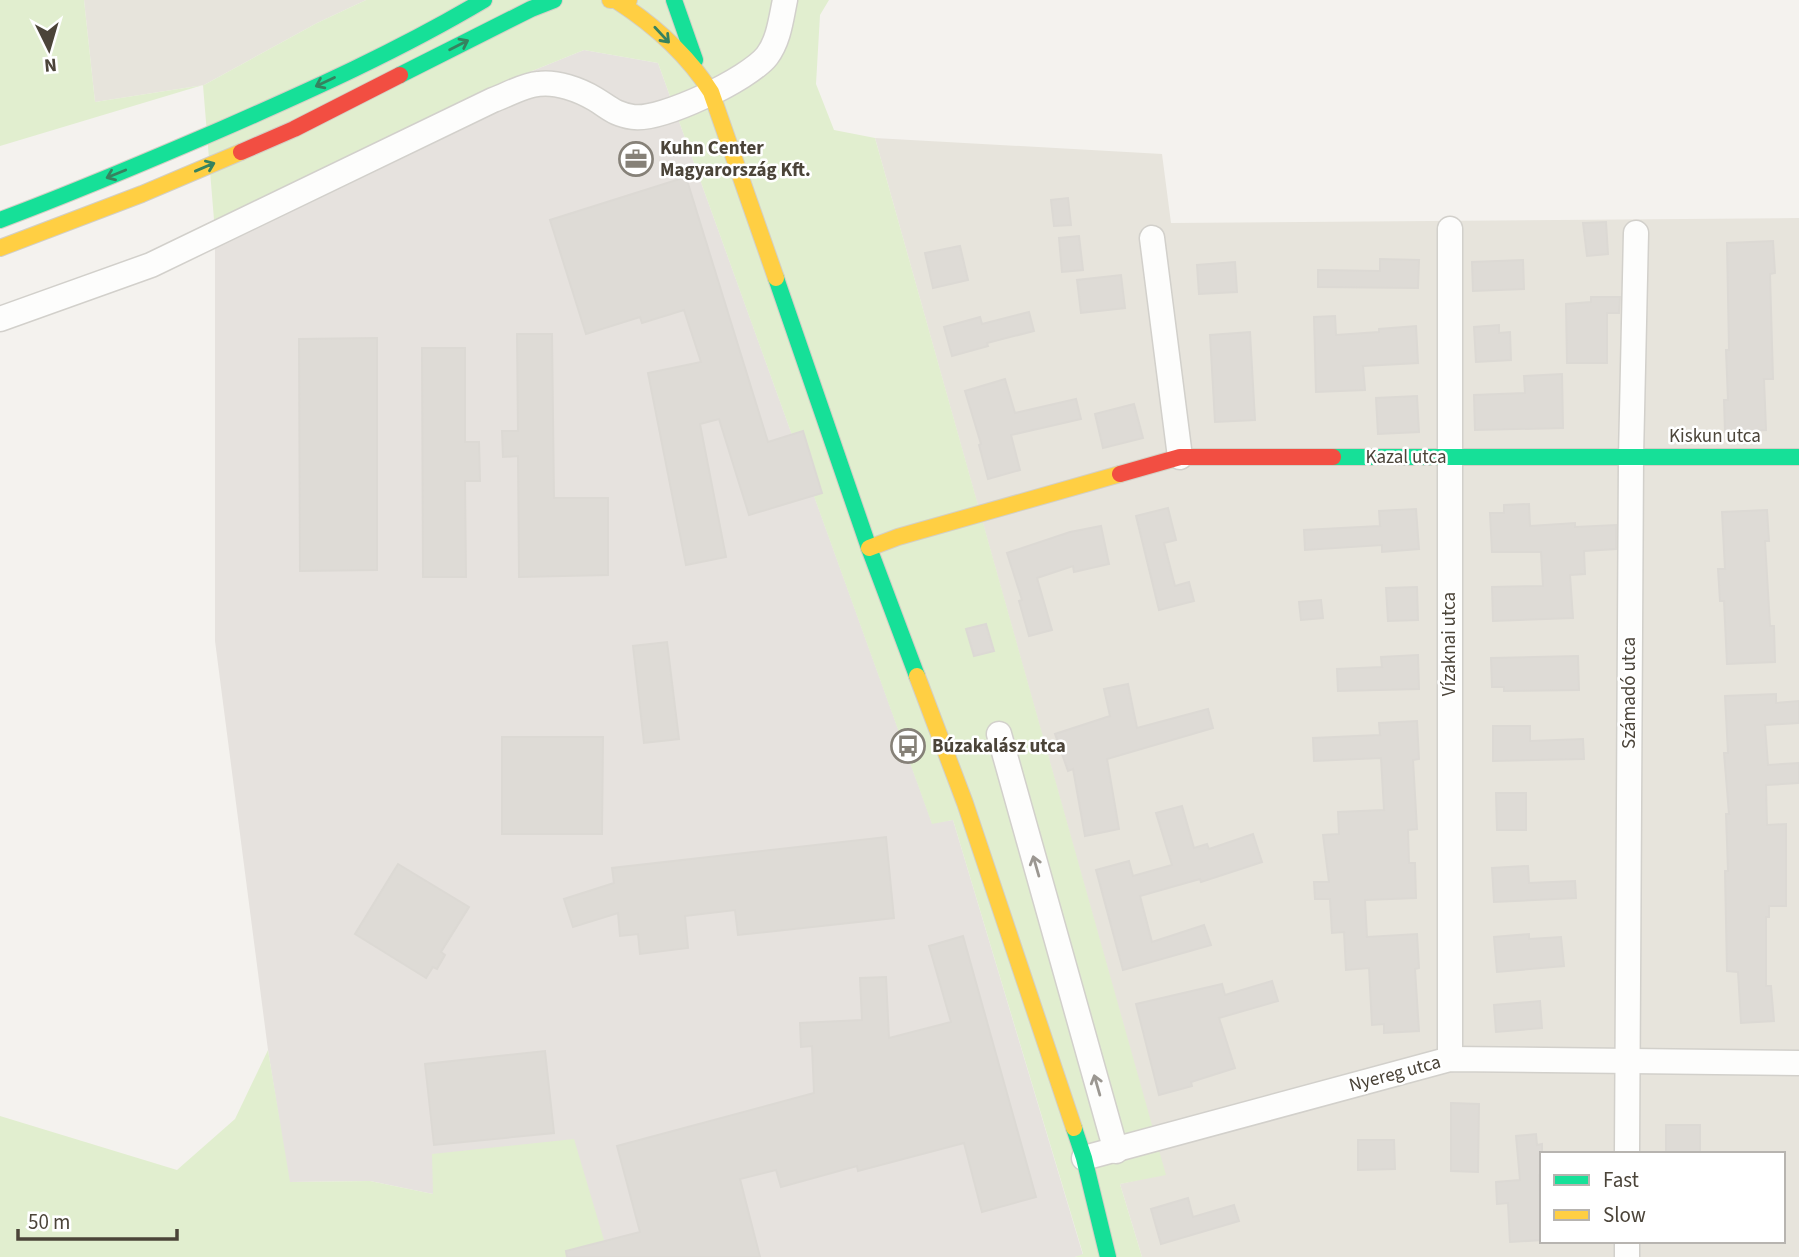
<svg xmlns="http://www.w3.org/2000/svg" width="1799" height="1257" font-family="'Source Sans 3',sans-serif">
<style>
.residential{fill:#e7e4dc;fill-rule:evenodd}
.industrial{fill:#e6e2de}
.green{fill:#e1eecf}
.building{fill:#dedbd6;stroke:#dcd9d4;stroke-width:2}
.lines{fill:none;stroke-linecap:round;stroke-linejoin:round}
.street-casing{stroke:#d2d0cb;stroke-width:27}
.fast-casing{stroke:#d3cfc5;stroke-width:18}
.slow-casing{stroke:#d3cfc5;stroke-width:18}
.jam-casing{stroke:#d3cfc5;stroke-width:18}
.street{stroke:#fdfdfc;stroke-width:24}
.fast{stroke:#16e098;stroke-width:16}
.slow{stroke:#ffcf43;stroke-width:16}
.jam{stroke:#f24e42;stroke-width:16}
.oneway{stroke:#36825f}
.oneway2{stroke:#9b9791}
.labels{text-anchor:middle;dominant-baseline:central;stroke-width:5;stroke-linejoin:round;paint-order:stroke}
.poi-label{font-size:19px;font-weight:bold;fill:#4b4439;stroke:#fff;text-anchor:start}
.street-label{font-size:19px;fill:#4b4439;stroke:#fff}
</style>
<rect width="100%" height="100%" fill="#f4f2ee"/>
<!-- residential -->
<g class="residential">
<polygon points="84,0 366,0 317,23 204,85 95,102"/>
<path d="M875,138l287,16 9,69 628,-5v1039h-657l-22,-73 45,-10zM1542,1154h241v87h-241z"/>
</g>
<!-- industrial -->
<polygon class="industrial" points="584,50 658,63 932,823 953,820 1083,1255 1075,1257 609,1257 433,1194 370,1181 289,1182 268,1050 215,641 215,232 505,82"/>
<!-- green -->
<g class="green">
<polygon points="0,0 84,0 95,102 204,85 317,23 366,0 829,0 820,15 816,84 834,130 875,138 1166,1175 1120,1184 1142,1257 1075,1257 1083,1254 953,820 932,824 658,63 584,50 505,82 215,232 203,85 0,146"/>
<polygon points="268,1050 290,1182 370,1181 433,1194 432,1154 574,1139 609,1257 0,1257 0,1116 177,1170 235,1119"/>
</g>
<!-- building -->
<g class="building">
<polygon points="686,177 768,442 803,431 822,493 749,515 719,419 700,424 726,557 686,565 648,373 701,362 684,310 642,323 640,317 586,334 550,220"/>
<polygon points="1068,198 1071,225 1054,226 1051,200"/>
<polygon points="1606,222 1608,254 1587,256 1583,223"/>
<polygon points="1079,236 1083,270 1062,272 1059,238"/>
<polygon points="1773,241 1775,273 1770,274 1773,379 1764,379 1766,430 1725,432 1724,400 1728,400 1726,350 1729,350 1727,243"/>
<polygon points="960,246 968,280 933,288 925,253"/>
<polygon points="1380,259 1419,260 1418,288 1318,287 1318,270 1380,271"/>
<polygon points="1523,260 1524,289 1473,291 1472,262"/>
<polygon points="1235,262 1237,292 1199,294 1197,265"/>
<polygon points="1121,275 1125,308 1081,313 1077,280"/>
<polygon points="1591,297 1620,297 1619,313 1607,313 1607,363 1567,363 1566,304 1591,302"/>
<polygon points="1029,312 1034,331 987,343 988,346 952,356 944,327 980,317 982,324"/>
<polygon points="1335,316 1336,335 1379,332 1379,329 1416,326 1418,363 1363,366 1365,390 1316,392 1314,317"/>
<polygon points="1499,325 1499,333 1510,332 1511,360 1476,362 1474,327"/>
<polygon points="1250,332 1255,420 1215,422 1210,335"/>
<polygon points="517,334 552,334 554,498 608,498 608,575 519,577 518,456 503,457 502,431 518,431"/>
<polygon points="377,338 377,570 300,571 299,339"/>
<polygon points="422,348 465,348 465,442 479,442 480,481 465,481 466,577 423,577"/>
<polygon points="1562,374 1563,428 1475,430 1474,395 1525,393 1524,376"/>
<polygon points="1005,379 1015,413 1076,399 1081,419 1011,435 1020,470 988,479 979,445 981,444 965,391"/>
<polygon points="1417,396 1419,432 1378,434 1376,398"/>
<polygon points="1134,404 1143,438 1103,448 1095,414"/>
<polygon points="1529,504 1530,526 1575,523 1575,527 1616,525 1616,549 1584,551 1585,574 1570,575 1573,618 1493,621 1492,587 1543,586 1541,552 1492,552 1490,513 1504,513 1504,505"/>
<polygon points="1168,508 1176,540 1164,543 1175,586 1189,582 1194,601 1159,610 1136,516"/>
<polygon points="1416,509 1419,549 1382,552 1382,545 1305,550 1304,530 1380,526 1379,511"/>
<polygon points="1767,510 1769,541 1765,541 1770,626 1774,626 1775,662 1727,664 1724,601 1720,601 1718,569 1725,569 1722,512"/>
<polygon points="1101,526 1109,564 1074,572 1073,566 1037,578 1052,630 1029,636 1019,601 1022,600 1007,553 1070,532"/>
<polygon points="1417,587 1418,620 1388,621 1386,588"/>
<polygon points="1321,600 1323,618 1301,620 1299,602"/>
<polygon points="986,624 994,651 974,656 966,629"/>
<polygon points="667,642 679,739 644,743 633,646"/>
<polygon points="1418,655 1419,689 1338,691 1337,669 1382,667 1381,657"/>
<polygon points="1578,656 1579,690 1504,691 1504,687 1492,687 1491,658"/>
<polygon points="1128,684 1137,728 1208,709 1213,728 1107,759 1119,829 1085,836 1073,769 1068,771 1055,734 1110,716 1104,689"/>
<polygon points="1776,694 1776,703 1799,701 1799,723 1765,725 1768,765 1799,763 1799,783 1766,785 1767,825 1786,824 1786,906 1769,906 1769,917 1766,917 1766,986 1771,986 1774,1021 1741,1023 1738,972 1727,971 1725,871 1728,871 1726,814 1729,814 1724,753 1728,753 1725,696"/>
<polygon points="1417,721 1419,759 1413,760 1417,829 1408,830 1409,863 1415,863 1416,898 1365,900 1367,937 1417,934 1419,968 1415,969 1419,1031 1384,1033 1384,1024 1372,1025 1369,968 1346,970 1344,932 1332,933 1330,899 1315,899 1314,882 1329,882 1323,835 1339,834 1338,812 1384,810 1381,758 1314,761 1313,738 1380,735 1379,723"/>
<polygon points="1493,726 1530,726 1530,741 1583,739 1584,759 1493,761"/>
<polygon points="502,737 603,737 602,834 502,834"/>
<polygon points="1496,793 1526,793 1526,830 1497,830"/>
<polygon points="1182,806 1194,848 1207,844 1209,849 1253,834 1262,862 1201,882 1200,879 1140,896 1152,942 1204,925 1211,945 1123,970 1096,870 1129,861 1133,876 1172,865 1156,813"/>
<polygon points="886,837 894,918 738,935 735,910 685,916 688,948 640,954 638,934 620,936 618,913 573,927 564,899 614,883 612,868"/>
<polygon points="398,864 469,907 441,952 445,955 437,969 433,967 426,978 355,934"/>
<polygon points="1528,866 1529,883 1575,881 1576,898 1494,902 1492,868"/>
<polygon points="1529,934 1529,939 1561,937 1564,966 1497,972 1494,937"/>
<polygon points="963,936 1036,1197 982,1212 964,1143 858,1171 857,1166 781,1187 776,1170 740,1179 760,1257 567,1257 566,1251 640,1232 617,1146 814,1093 812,1046 801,1047 800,1023 862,1020 860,978 886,977 889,1038 951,1022 929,946"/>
<polygon points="1272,981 1278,1001 1219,1018 1235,1068 1191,1082 1192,1086 1159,1095 1136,1004 1222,984 1225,995"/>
<polygon points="1540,1001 1542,1028 1496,1032 1494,1005"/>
<polygon points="545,1051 554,1133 434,1145 425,1064"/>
<polygon points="1451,1103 1479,1104 1478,1172 1451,1171"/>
<rect x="1666" y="1125" width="34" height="29"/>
<polygon points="1536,1134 1537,1145 1542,1144 1542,1174 1539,1175 1542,1240 1510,1242 1508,1203 1497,1204 1496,1182 1520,1180 1516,1136"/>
<polygon points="1358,1140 1394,1140 1395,1169 1358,1170"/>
<polygon points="1188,1198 1193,1217 1234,1205 1239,1221 1161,1244 1151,1209"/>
</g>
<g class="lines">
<!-- street casing -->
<g class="street-casing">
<g id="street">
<polyline points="1450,229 1450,1059"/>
<polyline points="1152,238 1180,457"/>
<path d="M0,319l151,-54 342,-165c14,-5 31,-15 45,-16 18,-3 42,6 57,15 15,9 19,15 38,18 28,4 116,-38 134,-61 12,-16 14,-37 18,-56"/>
<polyline points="999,734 1116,1151"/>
<polyline points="1627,1154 1631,457 1636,233"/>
<polyline points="1084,1158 1450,1059 1799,1063"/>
<polyline points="1627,1241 1627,1257"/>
</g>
</g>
<!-- fast casing -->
<g class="fast-casing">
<g id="fast">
<polyline points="674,0 695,60"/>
<polyline points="400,75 531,9 554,0"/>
<path d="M0,220c75,-28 148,-59 222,-91 89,-39 178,-79 262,-129"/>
<polyline points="776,278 869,548 917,676"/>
<polyline points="1333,457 1799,457"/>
<polyline points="1074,1128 1084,1158 1108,1257"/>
</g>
</g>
<!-- slow casing -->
<g class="slow-casing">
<g id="slow">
<polyline points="610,0 629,0"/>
<path d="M617,1c37,24 70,53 94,91l65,186"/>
<polyline points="0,248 142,194 241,152"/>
<polyline points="869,548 898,537 1120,474"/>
<polyline points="917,676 965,803 1074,1128"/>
</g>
</g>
<!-- jam casing -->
<g class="jam-casing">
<g id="jam">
<polyline points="241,152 294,129 400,75"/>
<polyline points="1120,474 1180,457 1333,457"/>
</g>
</g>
<!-- street -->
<use href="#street" class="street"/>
<!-- fast -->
<use href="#fast" class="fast"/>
<!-- slow -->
<use href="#slow" class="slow"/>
<!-- jam -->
<use href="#jam" class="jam"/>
</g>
<!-- one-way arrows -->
<defs><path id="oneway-shaft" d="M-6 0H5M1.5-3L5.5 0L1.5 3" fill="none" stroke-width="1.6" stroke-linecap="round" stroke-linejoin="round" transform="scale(1.75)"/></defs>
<g class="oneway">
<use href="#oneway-shaft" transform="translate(662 35) rotate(47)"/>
<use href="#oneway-shaft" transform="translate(459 45) rotate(-27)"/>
<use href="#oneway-shaft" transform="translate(325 82) rotate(155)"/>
<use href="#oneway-shaft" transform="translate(205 167) rotate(-23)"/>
<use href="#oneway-shaft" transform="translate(116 174) rotate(158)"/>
</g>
<g class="oneway2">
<use href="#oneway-shaft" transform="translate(1036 866) rotate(-106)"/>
<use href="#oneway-shaft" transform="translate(1097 1085) rotate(-106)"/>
</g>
<!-- icons -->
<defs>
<g id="office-ring" transform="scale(1.75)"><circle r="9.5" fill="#fff" stroke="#868178" stroke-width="1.5"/><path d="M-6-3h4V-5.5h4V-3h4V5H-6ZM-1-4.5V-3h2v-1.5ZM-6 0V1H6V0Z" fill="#868178"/></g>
<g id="bus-ring" transform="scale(1.75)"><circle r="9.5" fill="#fff" stroke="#868178" stroke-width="1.5"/><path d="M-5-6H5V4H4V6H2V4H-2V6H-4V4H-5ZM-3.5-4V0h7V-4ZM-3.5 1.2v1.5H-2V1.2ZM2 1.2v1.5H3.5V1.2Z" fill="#868178"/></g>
</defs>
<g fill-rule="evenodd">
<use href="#office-ring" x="636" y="159"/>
<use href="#bus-ring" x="908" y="746"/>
</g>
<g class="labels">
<!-- poi labels -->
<g class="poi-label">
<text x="660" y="148">Kuhn Center<tspan x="660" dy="22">Magyarország Kft.</tspan></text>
<text x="932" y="746">Búzakalász utca</text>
</g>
<!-- street labels -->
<g class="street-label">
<text x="1715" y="436">Kiskun utca</text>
<text x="1406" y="457">Kazal utca</text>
<text transform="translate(1449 644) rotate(-90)">Vízaknai utca</text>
<text transform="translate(1629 693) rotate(-90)">Számadó utca</text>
<text transform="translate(1395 1074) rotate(-15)">Nyereg utca</text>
</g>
</g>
<!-- legend -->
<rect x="1540" y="1152" width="245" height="91" fill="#ffffff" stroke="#b7b4b0" stroke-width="2"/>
<rect x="1554" y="1175" width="35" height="10" fill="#16e098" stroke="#b7b4b0" stroke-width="2"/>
<text x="1603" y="1187" font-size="21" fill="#4b4439">Fast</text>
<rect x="1554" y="1210" width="35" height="10" fill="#ffcf43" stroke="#b7b4b0" stroke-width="2"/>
<text x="1603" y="1222" font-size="21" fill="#4b4439">Slow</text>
<!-- north arrow -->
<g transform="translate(49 49) rotate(175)" stroke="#ffffff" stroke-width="5" paint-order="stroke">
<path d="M0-5L12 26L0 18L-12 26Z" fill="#4b4439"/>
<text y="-10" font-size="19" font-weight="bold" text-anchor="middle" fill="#4b4439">N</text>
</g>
<!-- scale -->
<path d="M18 1229v10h159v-10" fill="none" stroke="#4b4439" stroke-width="3.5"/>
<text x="28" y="1229" font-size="21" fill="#4b4439" stroke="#ffffff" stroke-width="5" paint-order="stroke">50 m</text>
</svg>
